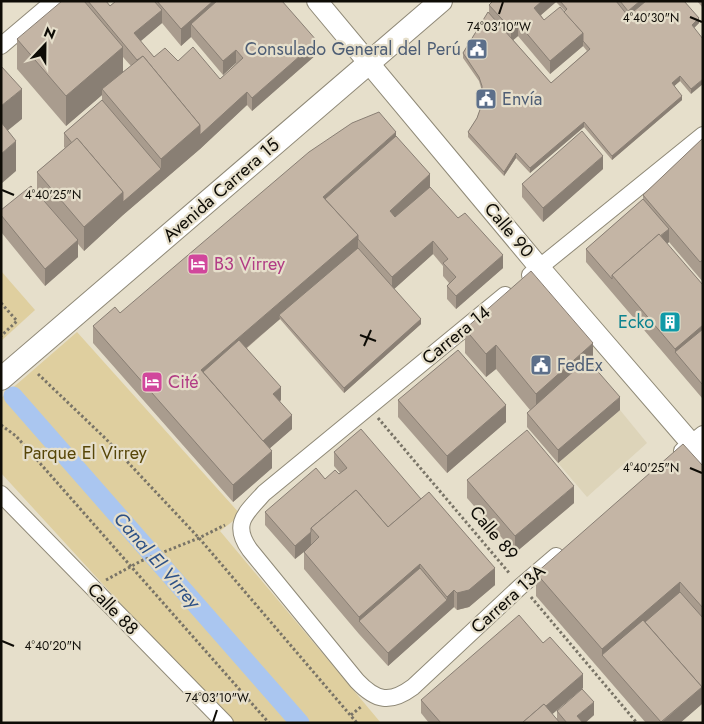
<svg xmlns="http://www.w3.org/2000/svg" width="704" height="724" font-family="Jost,sans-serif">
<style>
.built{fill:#ddd4b9}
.green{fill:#dfcf9f}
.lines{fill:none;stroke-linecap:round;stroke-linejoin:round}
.canal{stroke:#aac6f0;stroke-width:19}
.minor-casing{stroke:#8f8977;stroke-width:18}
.tertiary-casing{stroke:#8f8977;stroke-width:22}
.secondary-casing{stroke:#8f8977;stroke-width:24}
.path{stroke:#797467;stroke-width:3;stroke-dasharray:2.5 2.5;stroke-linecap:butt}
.minor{stroke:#fff;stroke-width:16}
.tertiary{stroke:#fff;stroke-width:20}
.secondary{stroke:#fff;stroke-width:22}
.wall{fill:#a99c8e;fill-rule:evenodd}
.shaded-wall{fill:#897f74}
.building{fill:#c4b5a5;stroke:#897f74}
.ticks{fill:none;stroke:#0e0c06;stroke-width:2}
.labels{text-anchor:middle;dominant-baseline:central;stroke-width:4.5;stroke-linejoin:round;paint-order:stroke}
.service-label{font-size:18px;fill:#4e5e75;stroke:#e6dfcb;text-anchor:start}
.street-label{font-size:18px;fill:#0e0c06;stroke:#e6dfcb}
.hotel-label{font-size:18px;fill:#b23c85;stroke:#e6dfcb;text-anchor:start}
.culture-label{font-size:18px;fill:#0d838f;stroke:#e6dfcb;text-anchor:end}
.park-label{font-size:18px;fill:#574608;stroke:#e6dfcb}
.water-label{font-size:19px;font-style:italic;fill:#2d5186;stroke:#e6dfcb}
.ticks-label{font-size:12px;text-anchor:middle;fill:#0e0c06;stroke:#e6dfcb;stroke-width:4.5;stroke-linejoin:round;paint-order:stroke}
</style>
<rect width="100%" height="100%" fill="#e6dfcb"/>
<!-- built -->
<polygon class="built" points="620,410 647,443 587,497 558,463"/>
<!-- green -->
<g class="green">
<polygon points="1,271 35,310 1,341"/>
<polygon points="77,332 241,515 220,531 381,723 230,723 1,473 1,398"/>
</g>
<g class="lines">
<!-- canal -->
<polyline class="canal" points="13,396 300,723"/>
<!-- minor casing -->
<g class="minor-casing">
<g id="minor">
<polyline points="1,46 54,1"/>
<polyline points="530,275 703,135"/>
<path d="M505,295l-241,198c-18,20 -33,31 -14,57l107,131c19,20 33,23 56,6l108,-101 35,-30"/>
<polyline points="682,451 703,434"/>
<polyline points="1,494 225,723"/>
</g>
</g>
<!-- tertiary casing -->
<g class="tertiary-casing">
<polyline id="tertiary" points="317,1 539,267 703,457"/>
</g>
<!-- secondary casing -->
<g class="secondary-casing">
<polyline id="secondary" points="1,379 441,1"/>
</g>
<!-- path -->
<g class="path">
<polyline points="1,303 17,321 1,336"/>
<polyline points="38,374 106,439 199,538 357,723"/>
<polyline points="378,418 510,574"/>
<polyline points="1,425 16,436 269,723"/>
<polyline points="106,580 141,561 199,538 225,525"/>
<polyline points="531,597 637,723"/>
<polyline points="351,715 362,706"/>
</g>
<!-- minor -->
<use href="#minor" class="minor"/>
<!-- tertiary -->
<use href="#tertiary" class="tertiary"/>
<!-- secondary -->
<use href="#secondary" class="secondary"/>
</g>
<!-- wall -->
<g class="wall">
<path d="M84,1h22l4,5 6,-5h166l35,53 -65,57 -5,-6 -47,44 -77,66 -39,36 -6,-7v13l-33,29 -44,-54v-22l36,-17v-21l28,-24 -1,-1v-14l38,-33v-5l-36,31 -49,-57v-30zM162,23l19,23 10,-9 32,38 13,-12v1l-16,15 -42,-18 -24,-4 -14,-16zM123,57l8,9 -8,6z"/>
<path d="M493,1h191l15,22 -5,5 -3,66 -11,-13 -6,5 8,14 -70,60 -28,-33 -54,46 -14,-15 -12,18 -36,-39v-5l9,-14 5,-14v-13l-3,-10 -16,-23v-5l26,-40v-8zM556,2l9,9 -21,9 -3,-5zM518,36l32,38 33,-28 4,5 -36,32 -38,-43z"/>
<polygon points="697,1 703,1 703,8"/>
<polygon points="396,136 430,188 503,268 456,309 447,299 447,286 449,283 443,276 443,266 433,254 394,289 421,324 344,393 280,319 247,348 281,400 280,401 292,429 270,448 272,468 233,502 93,343 93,326 120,313"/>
<polygon points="703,138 703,282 669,242 667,244 703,285 702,398 586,262 586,249 643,199 643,195"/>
<polygon points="603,169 543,222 522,197 522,184"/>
<polygon points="465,329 593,366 620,410 558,463 527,427 527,413 530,410 496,369 486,377 465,353"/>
<polygon points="398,400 506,422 447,473 398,417"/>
<polygon points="334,452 495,585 469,607 457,610 454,607 388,666 359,634 304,569 304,552 295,559 265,525 265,512 325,479 340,473 334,466"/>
<polygon points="703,466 703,703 680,723 646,723 536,596 536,573"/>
<polygon points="467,480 574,503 515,553 467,498"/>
<polygon points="543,643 583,688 552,714 557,719 557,711 594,715 585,723 429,723 421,713 421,700"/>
</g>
<!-- shaded-wall -->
<g class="shaded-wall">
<polygon points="213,1 233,1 191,24 191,37 181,46 181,29"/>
<polygon points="542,1 556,2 534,21 534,8"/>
<polygon points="640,1 651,1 628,20 628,11"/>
<polygon points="162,10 162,23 134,47 134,33"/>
<polygon points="699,18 699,23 692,30 692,25"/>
<polygon points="518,23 518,36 511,42 511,29"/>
<polygon points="583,33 583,46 550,74 550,61"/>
<polygon points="317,41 317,54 252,111 252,98"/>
<polygon points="123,47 123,77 102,89 102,95 66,126 66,96"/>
<polygon points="236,50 236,63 223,75 223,61"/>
<polygon points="680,76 680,81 672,88 672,83"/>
<polygon points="703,79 703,84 691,94 691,89"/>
<polygon points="22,89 22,119 1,136 1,106"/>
<polygon points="247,92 247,105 200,149 123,215 84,251 84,227 123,192 161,169 161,159 200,125"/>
<polygon points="682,96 682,100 612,160 612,156"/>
<polygon points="584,122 584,127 530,173 530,168"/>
<polygon points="396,132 396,149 330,208 323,197"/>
<polygon points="16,141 16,171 1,184 1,154"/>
<polygon points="516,153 516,158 504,176 504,172"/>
<polygon points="603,156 603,169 543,222 543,208"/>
<polygon points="430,174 430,187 390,224 390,211"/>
<polygon points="669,229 669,242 620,285 614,277"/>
<polygon points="358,235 358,253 279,315 280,319 207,381 201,370"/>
<polygon points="78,240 78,257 45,286 45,269"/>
<polygon points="433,241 433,254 392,291 392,277"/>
<polygon points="503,255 503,268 456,309 456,296"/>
<polygon points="421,319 421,324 344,393 344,388"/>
<polygon points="703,325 703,342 675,352 675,366 675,349"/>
<polygon points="593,343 593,367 536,417 536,394"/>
<polygon points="496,345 496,369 486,377 486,354"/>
<polygon points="281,387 281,400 273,407 273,394"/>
<polygon points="620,397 620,410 558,463 558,450"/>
<polygon points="506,405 506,422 447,473 447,456"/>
<polygon points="292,415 292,429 261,456 261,442"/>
<polygon points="272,451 272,468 233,502 233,485"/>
<polygon points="574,486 574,503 515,553 515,536"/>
<polygon points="311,532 311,546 295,559 295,546"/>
<polygon points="420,564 420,581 359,621 359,617"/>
<polygon points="495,568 495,585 469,607 457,610 457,593"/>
<polygon points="680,582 680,605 602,655 602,649"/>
<polygon points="454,590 454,607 388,666 388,653 447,600 447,597"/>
<polygon points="583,674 583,688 542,723 526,723"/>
<polygon points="702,687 702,704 680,723 661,723"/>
<polygon points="703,690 703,703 702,704 702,691"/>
<polygon points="594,702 594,715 585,723 577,723 577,716"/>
</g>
<!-- building -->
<g class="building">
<polygon points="62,1 84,1 123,47 66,96 17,39"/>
<polygon points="88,1 106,1 110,6 116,1 154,1 162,10 134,33 154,57 165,48 178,61 193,47 220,79 243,58 236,50 223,61 191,24 217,1 282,1 317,41 252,98 247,92 200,135 200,125 143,56 137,60"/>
<polygon points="157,1 213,1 181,29"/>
<polygon points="493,1 542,1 534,8 544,20 560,7 583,33 550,61 518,23 511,29 489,5"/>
<polygon points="560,1 616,1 628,16 646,1 684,1 699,18 692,25 703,39 703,79 691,89 680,76 672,83 682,96 612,156 584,122 530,168 516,153 504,172 468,132 477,118 482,104 482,86 479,77 463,53 488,12 551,83 590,49 583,41 583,33 564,12 567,9"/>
<polygon points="620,1 640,1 628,11"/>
<polygon points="143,56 200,125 161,159 102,89"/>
<polygon points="1,66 22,89 1,106"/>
<polygon points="102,100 161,169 123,202 123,192 77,138 72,143 64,133"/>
<polygon points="379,112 396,132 323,197 358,235 201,370 272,451 233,485 93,326 115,307 120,313 309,152 352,123"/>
<polygon points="1,122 16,141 1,154"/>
<polygon points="582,131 603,156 543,208 522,184"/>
<polygon points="396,136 430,174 390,211 395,217 430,187 458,218 465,213 503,255 456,296 447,286 456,277 443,263 448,259 433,241 392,277 358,239 358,235 325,199"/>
<polygon points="77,138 123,192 84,227 37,172"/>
<polygon points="703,138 703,260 700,262 643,195"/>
<polygon points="31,186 78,240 45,269 1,215 1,210"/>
<polygon points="643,199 669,229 660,236 659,234 612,275 612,279 586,249"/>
<polygon points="659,234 703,285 703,325 675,349 612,275"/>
<polygon points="358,248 421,319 344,388 279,315"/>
<polygon points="531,271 593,343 536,394 496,345 486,354 465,329"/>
<polygon points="703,329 703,384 702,384 675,352"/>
<polygon points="239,340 281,387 273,394 292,415 263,441 203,372"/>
<polygon points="458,350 506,405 447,456 398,400"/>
<polygon points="587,359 620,397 558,450 527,413"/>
<polygon points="361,429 421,499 388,527 356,490 311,528 311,532 295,546 265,512 316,468 325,479 335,470 339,474 347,468 334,452"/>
<polygon points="527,430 574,486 515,536 467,480"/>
<polygon points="683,444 703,466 703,608 680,582 602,649 536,573"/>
<polygon points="356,490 388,527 429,492 495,568 469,590 457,593 454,590 447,597 420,564 359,617 304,552 319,537 311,528"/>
<polygon points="420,568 447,600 388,653 359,621"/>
<polygon points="680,592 703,618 703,690 702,691 702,687 645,622"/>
<polygon points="519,615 543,643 550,637 583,674 546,706 544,704 522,723 441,723 421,700"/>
<polygon points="643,620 702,687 661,722 602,655"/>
<polygon points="582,689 594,702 577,716 583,723 567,723 557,711"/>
<polygon points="544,704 560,723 522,723"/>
</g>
<!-- ticks -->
<path class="ticks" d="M499,14l4,-12M690,17l12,5M2,190l12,5M360,335l16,6M364,346l7,-16M690,468l12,5M2,641l12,5M213,722l4,-12"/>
<!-- icons -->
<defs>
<g id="civic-square" transform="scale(1.125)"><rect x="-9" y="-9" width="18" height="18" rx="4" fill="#5c6f8a" stroke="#e6dfcb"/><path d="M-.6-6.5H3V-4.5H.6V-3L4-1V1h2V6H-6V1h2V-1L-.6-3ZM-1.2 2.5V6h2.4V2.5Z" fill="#fff"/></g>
<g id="hotel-square" transform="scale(1.125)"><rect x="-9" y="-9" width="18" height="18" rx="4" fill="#d1479c" stroke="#e6dfcb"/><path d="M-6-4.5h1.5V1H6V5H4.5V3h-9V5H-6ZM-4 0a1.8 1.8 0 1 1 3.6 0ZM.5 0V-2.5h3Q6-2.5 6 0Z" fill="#fff"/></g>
<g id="building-square" transform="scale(1.125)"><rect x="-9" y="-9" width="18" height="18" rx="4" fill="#0f9aa8" stroke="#e6dfcb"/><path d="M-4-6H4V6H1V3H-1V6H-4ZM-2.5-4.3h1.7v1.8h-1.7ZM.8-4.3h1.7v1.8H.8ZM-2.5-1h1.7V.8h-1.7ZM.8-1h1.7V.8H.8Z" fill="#fff"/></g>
</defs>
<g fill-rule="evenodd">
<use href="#civic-square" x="477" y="49"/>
<use href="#civic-square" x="486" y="99"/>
<use href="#hotel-square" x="198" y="264"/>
<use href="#building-square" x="670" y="322"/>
<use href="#civic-square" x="541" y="365"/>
<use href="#hotel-square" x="152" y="382"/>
</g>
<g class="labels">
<!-- service labels -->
<g class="service-label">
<text x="461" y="49" text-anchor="end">Consulado General del Perú</text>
<text x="502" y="99">Envía</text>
<text x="557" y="365">FedEx</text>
</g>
<!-- street labels -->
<g class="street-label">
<text transform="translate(221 190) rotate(-41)">Avenida Carrera 15</text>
<text transform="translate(509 230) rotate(50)">Calle 90</text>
<text transform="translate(456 335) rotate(-39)">Carrera 14</text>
<text transform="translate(494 533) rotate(50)">Calle 89</text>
<text transform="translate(508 599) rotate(-42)">Carrera 13A</text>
<text transform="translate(113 609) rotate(46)">Calle 88</text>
</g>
<!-- hotel labels -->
<g class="hotel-label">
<text x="214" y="264">B3 Virrey</text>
<text x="168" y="382">Cité</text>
</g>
<!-- culture labels -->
<g class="culture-label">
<text x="654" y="322">Ecko</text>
</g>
<!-- park labels -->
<g class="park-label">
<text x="85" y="453">Parque El Virrey</text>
</g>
<!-- water labels -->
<g class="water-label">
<text transform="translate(157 560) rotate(49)">Canal El Virrey</text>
</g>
</g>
<g class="ticks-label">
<text x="651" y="22">4°40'30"N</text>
<text x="499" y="31">74°03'10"W</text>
<text x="53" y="199">4°40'25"N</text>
<text x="651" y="472">4°40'25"N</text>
<text x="53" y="650">4°40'20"N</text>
<text x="217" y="702">74°03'10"W</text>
</g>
<!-- border -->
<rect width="704" height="724" fill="none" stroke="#0e0c06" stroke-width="5"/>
<!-- north arrow -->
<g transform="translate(45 45) rotate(22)" stroke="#e6dfcb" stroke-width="4" paint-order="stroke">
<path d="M0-4L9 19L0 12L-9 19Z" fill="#0e0c06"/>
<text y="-8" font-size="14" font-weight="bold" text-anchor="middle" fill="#0e0c06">N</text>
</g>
</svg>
